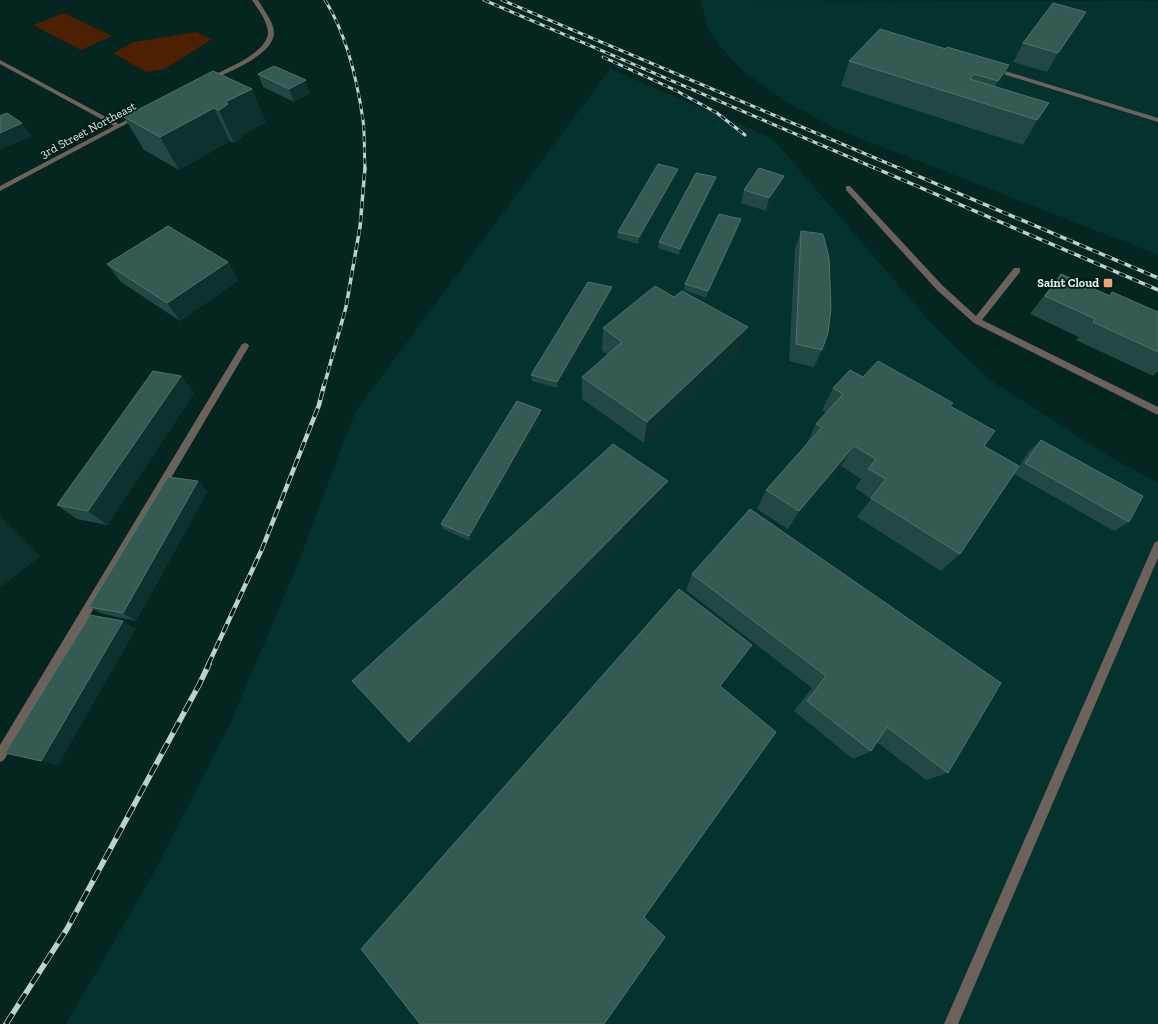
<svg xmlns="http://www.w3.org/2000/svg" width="1158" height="1024" font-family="'Zilla Slab',serif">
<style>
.built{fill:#04322c}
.green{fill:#4c2001}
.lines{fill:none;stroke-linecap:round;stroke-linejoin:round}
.minor{fill:#6d625b;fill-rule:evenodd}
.rail-far3-casing{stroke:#bcd1cd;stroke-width:3}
.rail-far2-casing{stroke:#bcd1cd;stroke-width:3.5}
.rail-far1-casing{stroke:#bcd1cd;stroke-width:4.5}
.rail-casing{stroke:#bcd1cd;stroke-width:5.5}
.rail-far3{stroke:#001b16;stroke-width:2;stroke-dasharray:5.5;stroke-linecap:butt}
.rail-far2{stroke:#001b16;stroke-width:2.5;stroke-dasharray:7;stroke-linecap:butt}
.rail-far1{stroke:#001b16;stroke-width:3;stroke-dasharray:9;stroke-linecap:butt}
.rail{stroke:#001b16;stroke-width:4;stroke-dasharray:12;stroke-linecap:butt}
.wall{fill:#214842}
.shaded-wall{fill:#0d322d}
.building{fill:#355a54;stroke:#50716c}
.poi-dot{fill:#efa377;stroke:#001b16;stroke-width:1.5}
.labels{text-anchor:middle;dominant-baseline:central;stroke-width:3.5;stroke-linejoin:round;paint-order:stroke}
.far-street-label{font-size:12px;fill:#ddefeb;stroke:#001b16}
.far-poi-label{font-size:12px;font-weight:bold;fill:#ddefeb;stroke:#001b16;text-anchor:end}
</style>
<rect width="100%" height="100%" fill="#042520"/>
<!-- built -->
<g class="built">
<polygon points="701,0 1158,1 1158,255 834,128 785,101 741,69 721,47 707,27"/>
<polygon points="610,69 772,138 932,324 990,380 1112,458 1158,483 1158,1024 66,1024 151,878 230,724 297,566 355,412"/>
</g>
<!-- green -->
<g class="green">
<polygon points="64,13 112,36 81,50 33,25"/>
<polygon points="196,32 212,39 165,69 146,72 113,53 134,42"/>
</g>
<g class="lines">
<!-- minor -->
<g class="minor">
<path d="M252,0h6c5,9 16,22 16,33 -1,23 -48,40 -65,48h-4v-2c16,-8 62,-25 63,-46 0,-11 -10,-24 -16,-33z"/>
<polygon points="0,60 119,124 136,115 141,116 0,191 0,186 114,126 0,64"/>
<polygon points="992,67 1158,118 1158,122 990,70 989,69"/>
<polygon points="846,186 850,186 943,286 976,316 1014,268 1020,268 1020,272 982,320 1158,407 1158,415 974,323 937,290 846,190"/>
<polygon points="245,343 248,344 249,346 248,348 4,760 0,762 0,745 242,344"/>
<polygon points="1158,541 1158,558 958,1024 944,1024 1153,546 1154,543"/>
</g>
<!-- rail-far3 casing -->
<g class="rail-far3-casing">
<g id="rail-far3">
<path d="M325,0c22,35 32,79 38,120 2,16 1,33 2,49"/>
<polyline points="484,0 877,169"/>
<polyline points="502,0 901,169"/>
<polyline points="603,57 675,90 717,113 745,135"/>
</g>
</g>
<!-- rail-far2 casing -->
<g class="rail-far2-casing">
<g id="rail-far2">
<polyline points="875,168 1158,290"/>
<polyline points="899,168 1158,278"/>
<polyline points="324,386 346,307 360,227 365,168"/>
</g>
</g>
<!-- rail-far1 casing -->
<g class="rail-far1-casing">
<polyline id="rail-far1" points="208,665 262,549 319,405 324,385"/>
</g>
<!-- rail casing -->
<g class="rail-casing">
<polyline id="rail" points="6,1024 67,929 199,685 209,664"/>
</g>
<!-- rail-far3 -->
<use href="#rail-far3" class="rail-far3"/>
<!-- rail-far2 -->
<use href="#rail-far2" class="rail-far2"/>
<!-- rail-far1 -->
<use href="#rail-far1" class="rail-far1"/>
<!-- rail -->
<use href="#rail" class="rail"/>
</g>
<!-- wall -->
<g class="wall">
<polygon points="1075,31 1047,72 1013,62 1023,43"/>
<polygon points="946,49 1009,65 998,87 1049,103 1023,145 841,86 849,61"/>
<polygon points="258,74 310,93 294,102 263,87"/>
<polygon points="252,89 266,122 242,135 243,137 234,143 230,141 179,170 144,150 124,117"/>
<polygon points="678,169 677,175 638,244 617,238 618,232"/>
<polygon points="784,176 780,189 766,211 741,203 744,190"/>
<polygon points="716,177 715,184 679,255 658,248 659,242"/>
<polygon points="739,226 706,298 684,290 685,284"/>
<polygon points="801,231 822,350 814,367 789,361 795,249"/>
<polygon points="107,264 239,280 180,321 121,282"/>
<polygon points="1061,274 1110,296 1112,292 1158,312 1158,372 1157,372 1153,376 1076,340 1079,337 1030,314 1046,293"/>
<polygon points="611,293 557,388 532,381 531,375"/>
<polygon points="603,328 741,350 644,443 582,399 582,377 608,355 602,350"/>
<polygon points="181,376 194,393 107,525 77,519 57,505"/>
<polygon points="863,377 950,406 984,446 1019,466 1029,451 1041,440 1129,522 1114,531 1014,474 960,554 941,571 857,517 871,499 855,488 861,479 841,466 788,529 757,509 766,490 806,445 816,424 827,413 822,410 833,388"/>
<polygon points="541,410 541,416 470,541 443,529 441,524"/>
<polygon points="198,481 207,492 136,621 103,614 89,607"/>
<polygon points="750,509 948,773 926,780 877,742 871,751 853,759 794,711 812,688 686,590 692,574"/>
</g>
<!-- shaded-wall -->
<g class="shaded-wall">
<polygon points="1086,12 1075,31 1047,72 1058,53"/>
<polygon points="1009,65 996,90 985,105 998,81"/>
<polygon points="306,80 310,93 294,102 289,89"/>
<polygon points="252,89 266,122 242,135 243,137 234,143 219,110 225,102"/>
<polygon points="1049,103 1034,127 1023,145 1037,120"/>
<polygon points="214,108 230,141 179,170 160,137"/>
<polygon points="22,123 32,136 0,150 0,133"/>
<polygon points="678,169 677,175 638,244 639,237"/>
<polygon points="784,176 780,189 766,211 769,198"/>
<polygon points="716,177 715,184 679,255 680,249"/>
<polygon points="741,219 739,226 706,298 708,291"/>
<polygon points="228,262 239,280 180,321 167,303"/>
<polygon points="612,287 611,293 557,388 557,382"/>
<polygon points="748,327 741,350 644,443 647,422"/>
<polygon points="181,376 194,393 107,525 88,511"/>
<polygon points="541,410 541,416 470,541 469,536"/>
<polygon points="854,446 841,466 788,529 799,511"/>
<polygon points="198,481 207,492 136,621 123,613"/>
<polygon points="668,481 664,500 419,750 409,742"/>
<polygon points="0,517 40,556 0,588"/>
<polygon points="123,621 136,629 58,765 41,761"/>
</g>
<!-- building -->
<g class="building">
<polygon points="1053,3 1086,12 1058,53 1023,43"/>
<polygon points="880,29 946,49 947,47 1009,65 998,81 974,74 970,79 1049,103 1037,120 849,61"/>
<polygon points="274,66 306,80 289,89 258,74"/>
<polygon points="213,71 252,89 225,102 228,104 219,110 214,108 160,137 124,117"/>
<polygon points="7,113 22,123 0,133 0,116"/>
<polygon points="658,164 678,169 639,237 618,232"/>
<polygon points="759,168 784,176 769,198 744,190"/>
<polygon points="696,173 716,177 680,249 659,242"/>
<polygon points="719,214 741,219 708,291 685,284"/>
<polygon points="168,226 228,262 167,303 107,264"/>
<polygon points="801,231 823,234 829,258 831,308 828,333 822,350 796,344"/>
<polygon points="1061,274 1110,296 1112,292 1158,312 1158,352 1093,322 1095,319 1045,296"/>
<polygon points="588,282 612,287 557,382 531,375"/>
<polygon points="655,286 674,297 682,291 748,327 647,422 582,377 622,342 603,328"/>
<polygon points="878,361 953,403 950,406 995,431 984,446 1019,466 960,554 871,498 886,479 868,469 876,459 854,446 799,511 766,490 822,427 816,424 843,394 833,388 850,370 863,377"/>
<polygon points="153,371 181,376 88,511 57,505"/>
<polygon points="517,401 541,410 469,536 441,524"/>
<polygon points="1041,440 1143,496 1129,522 1025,463"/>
<polygon points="613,444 668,481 409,742 352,681"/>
<polygon points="168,477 198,481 123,613 89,607"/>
<polygon points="750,509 1001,683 948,773 887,727 871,751 807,701 826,676 692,574"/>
<polygon points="679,589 752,645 720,686 776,732 644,917 665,937 604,1024 420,1024 361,949"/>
<polygon points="90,615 123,621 41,761 5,753"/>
</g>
<!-- markers -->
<rect class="poi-dot" x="1103" y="278" width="10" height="10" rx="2"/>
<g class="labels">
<!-- far-street labels -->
<g class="far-street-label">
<text transform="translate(88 130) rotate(-28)">3rd Street Northeast</text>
</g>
<!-- far-poi labels -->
<g class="far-poi-label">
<text x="1099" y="283">Saint Cloud</text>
</g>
</g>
</svg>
